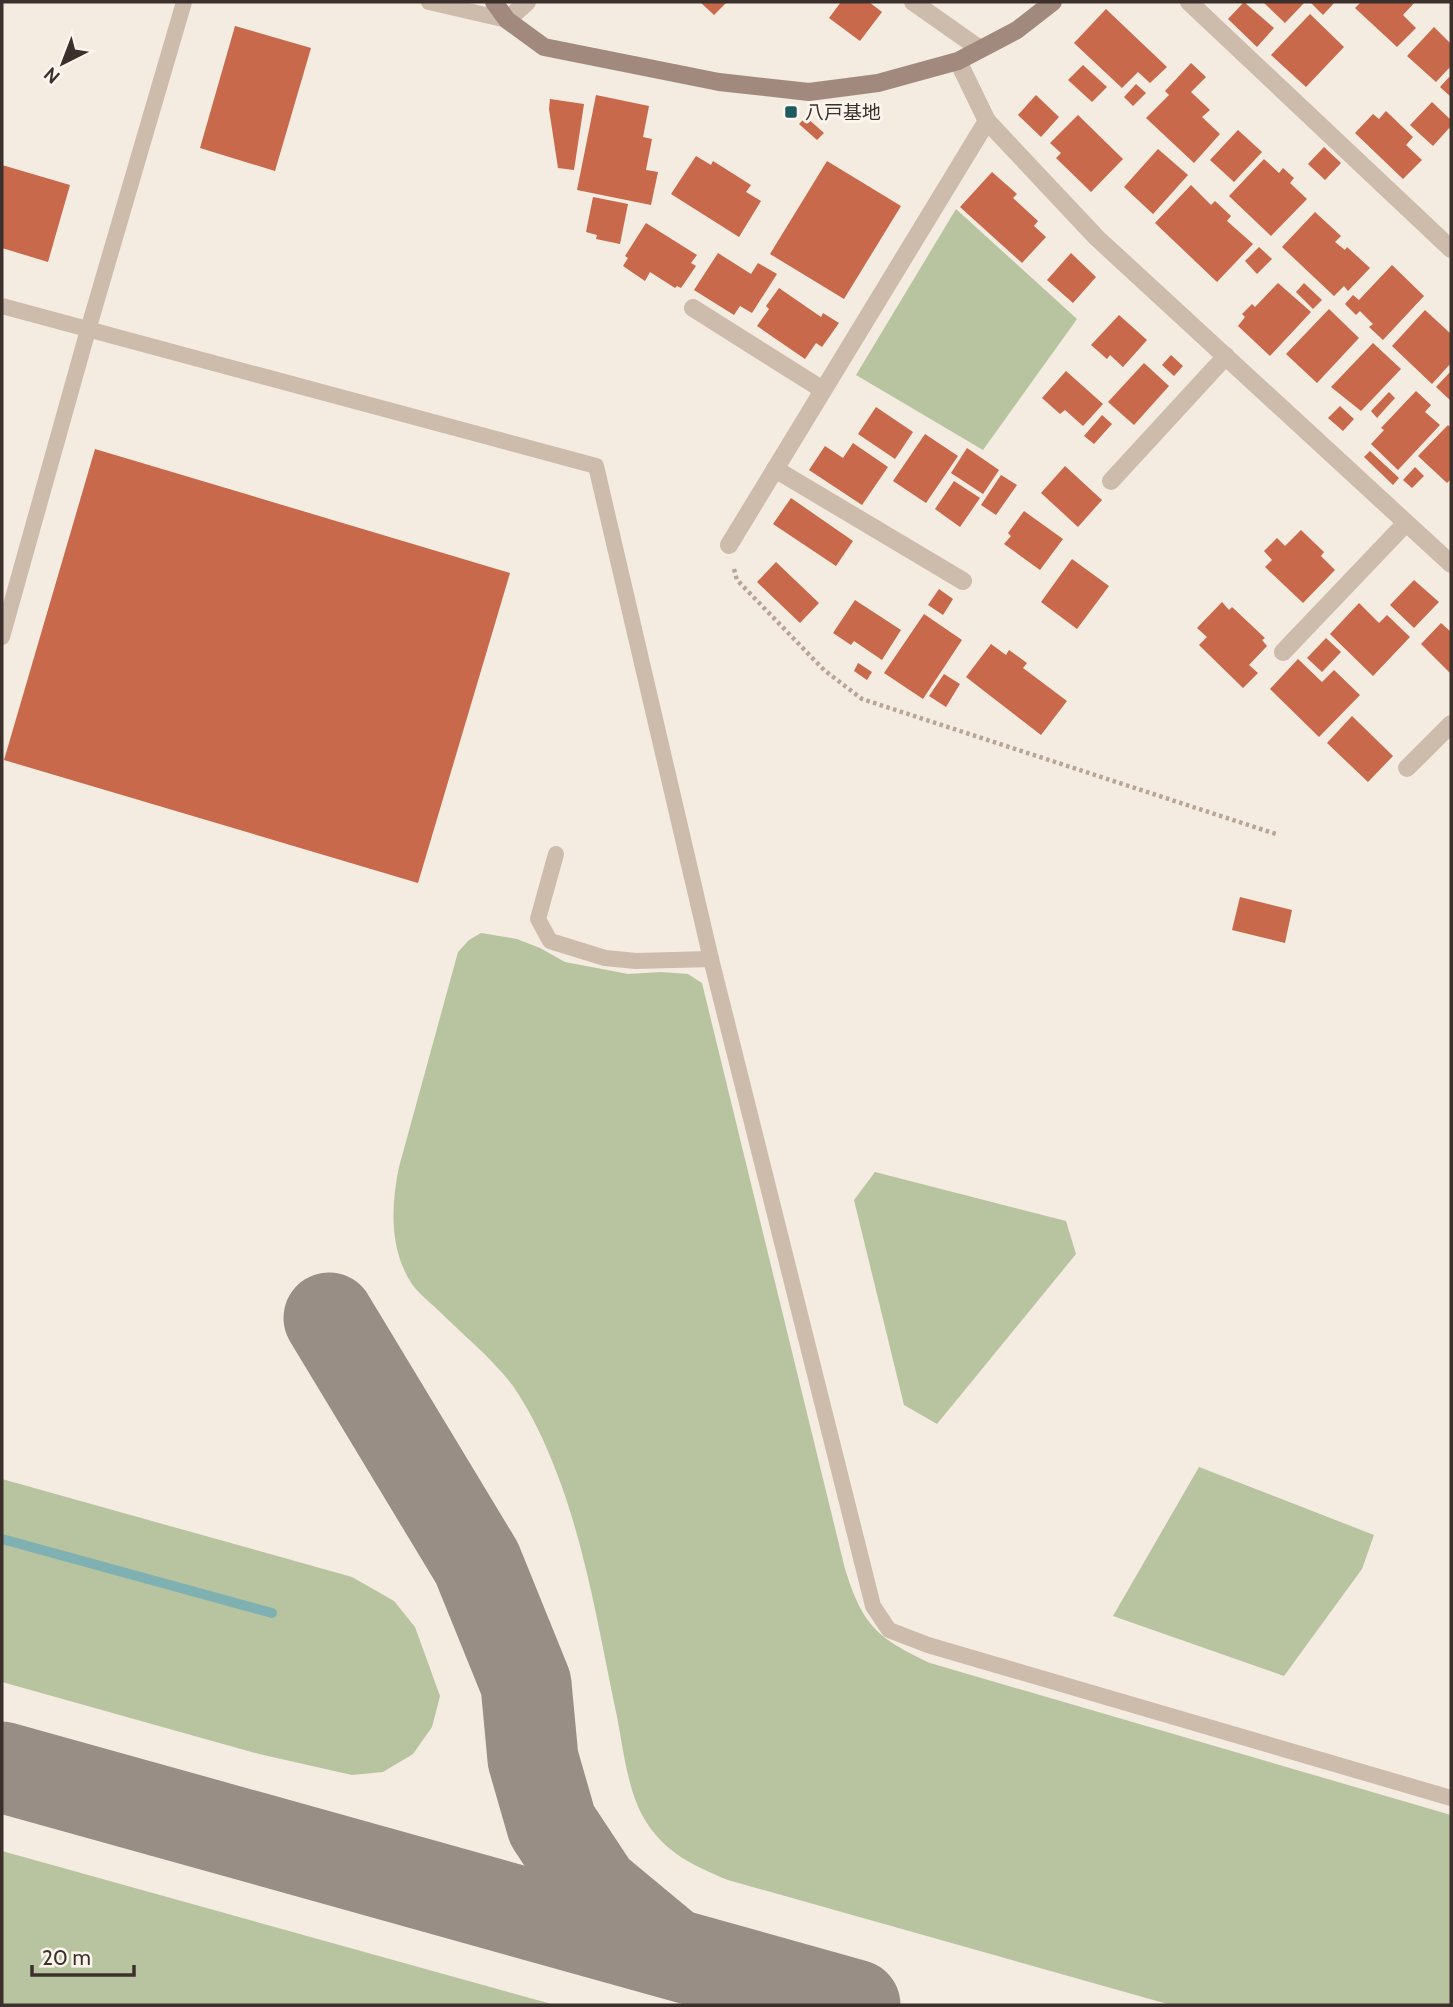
<svg xmlns="http://www.w3.org/2000/svg" width="1453" height="2007" font-family="Cabin,'Noto Sans JP',sans-serif">
<style>
.green{fill:#b8c4a0}
.lines{fill:none;stroke-linecap:round;stroke-linejoin:round}
.stream{stroke:#7fb0b2;stroke-width:10}
.taxiway{stroke:#988e86;stroke-width:91}
.building{fill:#c8694b}
.path{stroke:#b9a596;stroke-width:4.5;stroke-dasharray:3.5 3.5;stroke-linecap:butt}
.lane{stroke:#cdbbac;stroke-width:16}
.street{stroke:#cdbbac;stroke-width:18}
.secondary{stroke:#a18a7d;stroke-width:18}
.poi-dot{fill:#1f5a5e;stroke:#fbf5ee;stroke-width:2.5}
.labels{text-anchor:middle;dominant-baseline:central;stroke-width:6;stroke-linejoin:round;paint-order:stroke}
.poi-label{font-size:19px;fill:#3b302b;stroke:#fbf5ee;text-anchor:start}
</style>
<rect width="100%" height="100%" fill="#f4ebe1"/>
<!-- green -->
<g class="green">
<polygon points="956,209 1077,319 983,450 856,375"/>
<path d="M481,933l36,6 23,9 25,14 63,12 33,-2 27,2 14,9 143,586c18,57 32,69 85,94l521,152v190h-280l-443,-125c-34,-14 -63,-27 -83,-60 -18,-29 -22,-75 -29,-108 -17,-81 -30,-164 -60,-241 -11,-29 -25,-59 -43,-85 -21,-28 -50,-51 -74,-75 -9,-9 -20,-17 -27,-27 -23,-34 -21,-79 -13,-117l59,-215 11,-12z"/>
<polygon points="875,1172 1066,1221 1076,1254 937,1424 904,1405 854,1200"/>
<polygon points="1199,1467 1374,1535 1362,1569 1284,1676 1113,1616"/>
<polygon points="2,1479 352,1577 394,1601 415,1627 440,1696 432,1727 413,1754 383,1772 352,1775 259,1754 2,1682"/>
<polygon points="2,1851 555,2005 2,2005"/>
</g>
<g class="lines">
<!-- stream -->
<polyline class="stream" points="2,1539 272,1613"/>
<!-- taxiway -->
<g class="taxiway">
<polyline points="329,1318 477,1563 526,1684 533,1759 552,1825 595,1890 666,1949"/>
<polyline points="2,1767 855,2005"/>
</g>
</g>
<!-- building -->
<g class="building">
<polygon points="700,2 727,2 714,15"/>
<polygon points="841,2 869,2 882,12 860,41 829,18"/>
<polygon points="1244,2 1274,28 1257,47 1228,19"/>
<polygon points="1263,2 1305,2 1285,23"/>
<polygon points="1310,2 1335,2 1323,15"/>
<polygon points="1361,2 1415,2 1403,15 1416,28 1397,47 1355,8"/>
<polygon points="1106,9 1167,67 1150,83 1138,72 1122,88 1074,43"/>
<polygon points="1310,14 1344,47 1306,87 1271,55"/>
<polygon points="235,26 311,48 275,171 200,148"/>
<polygon points="1434,27 1451,44 1451,66 1436,82 1407,56"/>
<polygon points="1191,63 1206,77 1191,92 1210,110 1202,117 1220,134 1194,163 1146,118 1169,95 1165,91"/>
<polygon points="1083,65 1107,87 1092,102 1068,80"/>
<polygon points="1451,75 1451,97 1440,87"/>
<polygon points="1136,84 1146,93 1133,106 1124,97"/>
<polygon points="596,95 649,106 643,137 652,139 646,170 658,172 651,205 577,190"/>
<polygon points="1036,95 1059,117 1041,137 1018,115"/>
<polygon points="550,99 584,104 574,170 558,168 549,109"/>
<polygon points="1432,102 1451,120 1451,126 1433,146 1410,125"/>
<polygon points="1386,111 1413,137 1406,145 1422,160 1403,179 1355,133 1373,114 1379,119"/>
<polygon points="1078,115 1123,159 1091,192 1056,158 1061,153 1050,143"/>
<polygon points="806,117 824,133 817,140 799,124"/>
<polygon points="1238,130 1262,152 1234,182 1210,160"/>
<polygon points="1324,147 1341,163 1325,180 1308,164"/>
<polygon points="1158,149 1188,175 1153,214 1124,187"/>
<polygon points="696,156 711,165 713,161 751,185 746,192 761,201 739,237 671,194"/>
<polygon points="1264,159 1279,173 1283,168 1294,178 1290,183 1307,199 1271,236 1229,196"/>
<polygon points="827,161 901,206 844,299 770,254"/>
<polygon points="2,165 70,185 48,262 2,248"/>
<polygon points="992,172 1017,194 1013,198 1038,221 1034,226 1046,237 1022,263 960,207"/>
<polygon points="1191,185 1211,205 1215,201 1231,216 1227,221 1253,244 1217,282 1155,223"/>
<polygon points="593,197 628,204 620,244 596,239 597,235 586,232"/>
<polygon points="1315,212 1341,236 1335,242 1345,250 1347,247 1370,268 1348,291 1344,286 1334,296 1282,247"/>
<polygon points="646,223 697,255 691,263 696,266 681,288 677,286 675,288 650,272 645,281 623,266 628,258 625,256"/>
<polygon points="1259,247 1272,259 1257,274 1245,261"/>
<polygon points="718,253 751,274 758,263 777,274 752,313 740,306 734,315 694,290"/>
<polygon points="1071,253 1096,277 1073,303 1047,280"/>
<polygon points="1392,265 1424,296 1383,340 1369,327 1373,324 1360,311 1356,315 1345,304 1353,295 1359,300"/>
<polygon points="1278,283 1311,312 1270,356 1238,326 1245,317 1242,314 1252,304 1255,307"/>
<polygon points="1304,283 1322,300 1313,309 1296,292"/>
<polygon points="779,288 821,317 823,313 839,323 822,347 816,343 805,359 757,326 769,309 766,306"/>
<polygon points="1329,309 1359,338 1317,383 1286,354"/>
<polygon points="1425,310 1451,334 1451,363 1432,384 1392,346"/>
<polygon points="1119,315 1147,340 1123,367 1110,355 1107,359 1091,345"/>
<polygon points="1373,343 1401,369 1361,411 1331,387"/>
<polygon points="1171,355 1183,366 1174,376 1162,365"/>
<polygon points="1144,363 1169,386 1134,425 1108,402"/>
<polygon points="1066,371 1103,404 1083,426 1065,410 1060,414 1042,398"/>
<polygon points="1451,371 1451,401 1436,387"/>
<polygon points="1416,391 1431,405 1425,412 1440,425 1398,470 1371,444 1384,430 1381,428"/>
<polygon points="1389,392 1395,398 1377,418 1371,411"/>
<polygon points="1340,406 1354,419 1343,431 1328,418"/>
<polygon points="876,407 913,432 895,459 858,434"/>
<polygon points="1102,415 1112,424 1094,444 1084,436"/>
<polygon points="1448,425 1451,428 1451,479 1447,483 1418,456"/>
<polygon points="925,434 958,456 926,503 893,481"/>
<polygon points="853,443 888,467 862,505 809,470 825,446 843,458"/>
<polygon points="967,448 999,470 983,494 951,473"/>
<polygon points="95,449 510,573 418,883 4,760"/>
<polygon points="1370,451 1399,478 1393,485 1364,457"/>
<polygon points="1065,466 1102,500 1078,527 1041,493"/>
<polygon points="1415,467 1424,476 1412,488 1403,480"/>
<polygon points="1001,475 1017,485 996,515 981,505"/>
<polygon points="954,481 980,498 960,527 935,509"/>
<polygon points="791,498 853,541 836,566 773,524"/>
<polygon points="1024,511 1063,539 1040,570 1004,544 1011,536 1008,533"/>
<polygon points="1301,530 1324,552 1321,556 1335,570 1303,603 1265,567 1272,560 1264,551 1277,538 1285,546"/>
<polygon points="1072,559 1109,586 1077,629 1041,602"/>
<polygon points="776,562 819,603 800,623 757,582"/>
<polygon points="1414,580 1439,602 1414,628 1390,605"/>
<polygon points="939,589 953,599 943,615 928,605"/>
<polygon points="855,600 901,630 882,660 854,641 851,645 833,633"/>
<polygon points="1222,602 1229,610 1232,607 1265,638 1262,640 1267,646 1249,665 1258,673 1243,688 1199,645 1207,637 1197,628"/>
<polygon points="1359,603 1379,623 1387,615 1410,637 1373,676 1330,634"/>
<polygon points="924,614 962,640 923,699 884,673"/>
<polygon points="1441,623 1451,632 1451,674 1421,644"/>
<polygon points="1326,638 1341,652 1322,672 1307,658"/>
<polygon points="991,644 1006,655 1009,650 1027,663 1023,668 1067,701 1041,735 966,677"/>
<polygon points="1298,659 1322,682 1334,670 1360,695 1319,737 1270,689"/>
<polygon points="858,663 872,672 867,680 854,671"/>
<polygon points="944,674 960,684 946,707 929,696"/>
<polygon points="1352,716 1393,756 1368,782 1327,743"/>
<polygon points="1240,897 1292,910 1285,943 1232,930"/>
</g>
<g class="lines">
<!-- path -->
<polyline class="path" points="734,569 737,580 824,670 862,699 1279,835"/>
<!-- lane -->
<g class="lane">
<polyline points="429,2 507,20"/>
<polyline points="2,306 596,466 711,959 873,1606 889,1630 928,1645 1451,1798"/>
<polyline points="2,637 88,330 184,2"/>
<polyline points="556,854 538,919 550,941 605,958 636,961 711,959"/>
</g>
<!-- street -->
<g class="street">
<polyline points="913,2 980,49"/>
<polyline points="1189,2 1451,249"/>
<polyline points="507,20 527,2"/>
<polyline points="958,61 987,121 1097,238 1451,564"/>
<polyline points="693,308 823,390"/>
<polyline points="775,469 963,581"/>
<polyline points="1111,481 1226,356"/>
<polyline points="729,545 987,121"/>
<polyline points="1283,652 1406,523"/>
<polyline points="1407,768 1451,724"/>
</g>
<!-- secondary -->
<polyline class="secondary" points="494,2 507,20 544,47 719,82 809,92 878,83 958,61 1017,30 1053,2"/>
</g>
<!-- markers -->
<rect class="poi-dot" x="784" y="105" width="14" height="14" rx="3.5"/>
<g class="labels">
<!-- poi labels -->
<g class="poi-label">
<text x="805" y="112">八戸基地</text>
</g>
</g>
<!-- border -->
<rect width="1453" height="2007" fill="none" stroke="#3b302b" stroke-width="7"/>
<!-- north arrow -->
<g transform="translate(63 63) rotate(222)" stroke="#fbf5ee" stroke-width="5" paint-order="stroke">
<path d="M0-5L12 26L0 18L-12 26Z" fill="#3b302b"/>
<text y="-10" font-size="19" font-weight="bold" text-anchor="middle" fill="#3b302b">N</text>
</g>
<!-- scale -->
<path d="M32 1965v10h102v-10" fill="none" stroke="#3b302b" stroke-width="3.5"/>
<text x="42" y="1965" font-size="21" fill="#3b302b" stroke="#fbf5ee" stroke-width="5" paint-order="stroke">20 m</text>
</svg>
